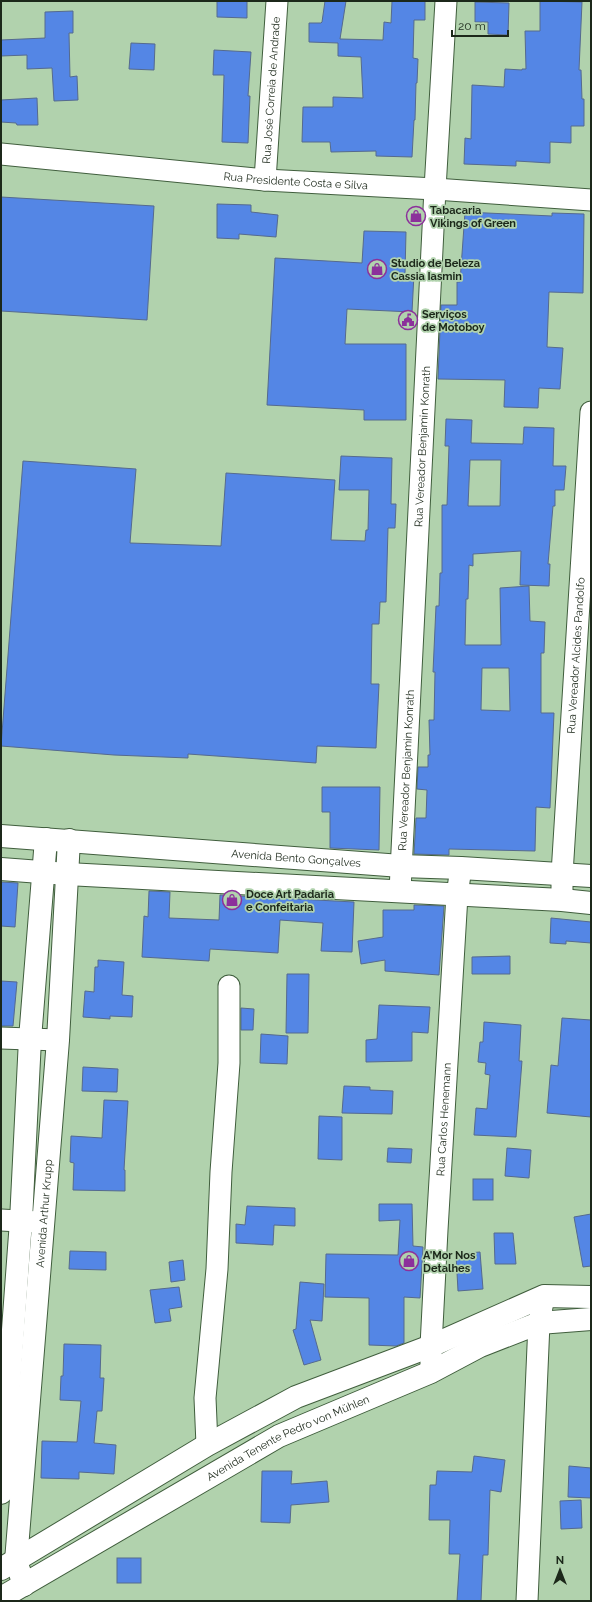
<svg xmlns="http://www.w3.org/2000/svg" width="592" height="1602" font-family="Raleway,sans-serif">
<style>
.building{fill:#5486e5;stroke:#556a8e;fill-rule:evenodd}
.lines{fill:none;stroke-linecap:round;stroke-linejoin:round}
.street-casing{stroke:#405e3d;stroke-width:23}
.secondary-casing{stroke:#405e3d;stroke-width:24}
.street{stroke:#fff;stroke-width:21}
.secondary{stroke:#fff;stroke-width:22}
.labels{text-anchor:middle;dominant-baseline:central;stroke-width:3.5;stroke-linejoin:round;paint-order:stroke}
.street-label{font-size:11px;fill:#1c281a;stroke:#b1d2ad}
.poi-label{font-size:11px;font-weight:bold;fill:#1c281a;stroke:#b1d2ad;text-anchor:start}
</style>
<rect width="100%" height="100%" fill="#b1d2ad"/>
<!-- building -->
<g class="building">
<polygon points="217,1 247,1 247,18 217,17"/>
<polygon points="325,1 346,1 340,39 383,40 384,22 391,23 392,1 425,1 425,20 414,20 413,58 418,59 417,83 416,83 415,120 414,120 412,157 376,156 376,151 331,152 330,142 302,142 303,107 333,107 333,97 363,98 361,57 338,56 338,43 309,42 309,23 321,23 322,22"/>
<polygon points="540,1 582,2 579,70 581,70 582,99 584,99 584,126 571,126 571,143 550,142 550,163 516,161 516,166 464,164 465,138 471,139 472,85 504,87 505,69 522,70 522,69 526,69 525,31 540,31"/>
<polygon points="475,2 509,3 508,35 488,34 488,22 475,22"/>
<polygon points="73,11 73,33 69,33 70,77 77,76 78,100 54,101 52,68 27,69 27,55 1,56 1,40 45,38 45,12"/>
<polygon points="131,43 155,44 154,70 129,69"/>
<polygon points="214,50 251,52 248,96 250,96 248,143 222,142 224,75 213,75"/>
<polygon points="37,98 38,125 17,125 16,123 1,122 1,100"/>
<polygon points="1,197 154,206 147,320 1,311"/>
<polygon points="217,204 251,205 251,212 278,215 276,237 239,234 239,239 217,238"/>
<polygon points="465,212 552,216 552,213 584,214 583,293 549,292 547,347 563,348 560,389 539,388 538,408 504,407 505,380 438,379 441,305 457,305 457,282 460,282"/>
<polygon points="364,231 406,232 405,274 414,274 412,312 347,309 345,344 406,344 406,420 364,420 364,410 267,405 275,258 362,263"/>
<path d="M446,419l26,1 -1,23 52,1 1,-17 30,1 -1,38h13l-2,24h-9v16h-2l-5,58h2l-1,22 -29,-1 1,-34 -48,3v12l-4,-1 -1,34h-2l-1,46h36l-1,-57 29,-2 1,35 15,1 -1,31h-3v60h13l-4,95 -14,-1 -1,44 -86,-2v6l-35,-1 2,-36h10l1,-28 -10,-1 1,-22h10v-12h2l-1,-35h5l1,-48h-2l3,-66h3l1,-33h2v-68h5l2,-59h-4zM470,460h31l-1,46h-32zM482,668h27l1,43 -29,-1z"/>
<polygon points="341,456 392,458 391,504 396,504 395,528 388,528 386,602 380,602 379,624 372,624 371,684 379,684 376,748 317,746 316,763 188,754 188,758 114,755 1,746 23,461 136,469 130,543 221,546 226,473 335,480 331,540 365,541 366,530 368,530 369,490 339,490"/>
<polygon points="322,787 380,787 379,850 330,848 330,812 322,812"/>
<polygon points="1,882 18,883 15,927 1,926"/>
<polygon points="149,891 170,892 169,918 219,920 220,895 354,902 352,952 321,951 323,923 280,920 278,953 210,949 209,961 142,957 144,916 148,917"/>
<polygon points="414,905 444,906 439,975 385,971 385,960 361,964 358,941 383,937 383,910 414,910"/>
<polygon points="551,918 591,922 591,943 566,941 566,944 550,943"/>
<polygon points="510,956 510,974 472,974 472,957"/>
<polygon points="98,960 124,962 122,995 133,996 132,1017 110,1016 110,1019 83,1017 85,991 94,992 95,967 98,967"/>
<polygon points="287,974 309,974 308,1033 286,1033"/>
<polygon points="1,981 17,982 13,1026 1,1026"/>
<polygon points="379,1005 430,1007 428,1033 412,1032 412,1061 366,1062 366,1040 377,1039"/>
<polygon points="241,1008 254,1009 253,1030 241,1030"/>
<polygon points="562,1018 591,1020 591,1117 547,1113 551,1065 558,1066"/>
<polygon points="484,1022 521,1025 519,1061 522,1061 516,1137 474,1135 476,1108 487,1109 490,1075 485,1074 486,1063 478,1062 480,1042 483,1042"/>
<polygon points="261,1034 288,1036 287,1064 260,1063"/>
<polygon points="83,1067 118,1069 117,1092 82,1091"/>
<polygon points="344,1086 370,1087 370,1090 393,1091 392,1114 342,1113"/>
<polygon points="104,1100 128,1101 124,1170 125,1170 125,1191 73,1190 74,1163 70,1162 71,1136 102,1138"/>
<polygon points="319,1116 342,1117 342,1160 318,1159"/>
<polygon points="388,1148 412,1149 411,1163 387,1162"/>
<polygon points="507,1148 531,1150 529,1178 505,1176"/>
<rect x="473" y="1179" width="20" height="21"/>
<polygon points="379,1204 412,1204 413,1246 423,1247 420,1298 404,1297 404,1343 396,1346 369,1345 369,1298 325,1297 326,1254 398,1255 400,1220 379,1221"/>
<polygon points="247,1206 295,1208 295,1226 274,1225 273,1245 236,1243 236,1224 245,1225"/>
<polygon points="591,1214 591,1266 583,1267 574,1217"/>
<polygon points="494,1233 513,1233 516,1264 495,1264"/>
<polygon points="70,1251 106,1252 106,1270 69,1269"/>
<polygon points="480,1252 483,1289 458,1291 456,1254"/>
<polygon points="183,1260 185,1280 171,1282 169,1262"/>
<polygon points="300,1282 324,1284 322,1321 310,1320 321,1360 304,1365 293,1330 296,1329"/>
<polygon points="179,1287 182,1307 169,1309 171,1321 155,1323 150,1290"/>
<polygon points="64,1344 101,1345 100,1378 104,1378 102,1411 97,1411 94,1443 116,1445 114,1474 79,1472 79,1479 41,1478 42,1441 77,1442 81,1401 60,1400 61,1376 63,1376"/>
<polygon points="474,1456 505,1460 501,1492 490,1490 488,1555 483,1555 481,1601 457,1601 460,1554 449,1554 450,1520 429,1520 430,1485 436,1485 437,1471 472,1472"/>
<polygon points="569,1466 591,1468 591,1498 568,1497"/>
<polygon points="262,1471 292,1471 291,1484 327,1481 329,1502 291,1505 290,1523 261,1522"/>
<polygon points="581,1500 582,1528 561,1529 560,1501"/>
<rect x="117" y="1558" width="24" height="25"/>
</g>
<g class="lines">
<!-- street casing -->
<g class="street-casing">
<g id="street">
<path id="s1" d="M1,154l264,26 170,9 156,11"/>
<path id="s2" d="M265,180l12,-179"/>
<path id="s3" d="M400,891l35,-702 11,-188"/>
<path id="s4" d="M562,900v-26l29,-462"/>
<polyline points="1,1038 58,1040"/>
<polyline points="1,1220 38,1222"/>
<path id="s5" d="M431,1372v-26l6,-116 20,-335 4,-27"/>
<polyline points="207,1445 205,1398 217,1269 221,1172 229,1063 229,986"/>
<polyline points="527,1601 539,1323 544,1296"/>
</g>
</g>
<!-- secondary casing -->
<g class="secondary-casing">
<g id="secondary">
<path id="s6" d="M1,836l400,30 60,2 130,8"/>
<polyline points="1,869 67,874 562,900 591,903"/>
<polyline points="1,1493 21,1221 30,1039 46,839"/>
<polyline points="1,1569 207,1445 296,1397 431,1346 544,1296 591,1297"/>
<path id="s7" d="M24,1585l-8,-24 42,-521 11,-200"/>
<path id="s8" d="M1,1598l278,-162 152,-64 49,-26 59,-23 52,-4"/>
</g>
</g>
<!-- street -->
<use href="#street" class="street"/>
<!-- secondary -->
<use href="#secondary" class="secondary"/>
</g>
<!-- icons -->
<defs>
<g id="shop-ring" transform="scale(1)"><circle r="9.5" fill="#b1d2ad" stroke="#8c309b" stroke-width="1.5"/><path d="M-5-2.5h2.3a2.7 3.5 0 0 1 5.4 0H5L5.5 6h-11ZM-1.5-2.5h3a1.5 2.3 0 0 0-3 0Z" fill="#8c309b"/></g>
<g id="civic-ring" transform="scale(1)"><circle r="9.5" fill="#b1d2ad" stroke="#8c309b" stroke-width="1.5"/><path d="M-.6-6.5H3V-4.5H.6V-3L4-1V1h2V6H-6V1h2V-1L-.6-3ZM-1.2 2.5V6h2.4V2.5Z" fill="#8c309b"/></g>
</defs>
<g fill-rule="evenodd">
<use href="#shop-ring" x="416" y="216"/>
<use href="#shop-ring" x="377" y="269"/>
<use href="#civic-ring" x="408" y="320"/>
<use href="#shop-ring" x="232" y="900"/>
<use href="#shop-ring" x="409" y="1261"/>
</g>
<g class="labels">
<!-- street labels -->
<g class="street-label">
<text stroke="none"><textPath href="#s2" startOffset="90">Rua José Correia de Andrade</textPath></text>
<text stroke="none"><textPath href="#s1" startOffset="296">Rua Presidente Costa e Silva</textPath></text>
<text stroke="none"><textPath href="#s3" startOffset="445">Rua Vereador Benjamin Konrath</textPath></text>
<text stroke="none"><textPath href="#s4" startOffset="245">Rua Vereador Alcides Pandolfo</textPath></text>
<text stroke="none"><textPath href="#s3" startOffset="121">Rua Vereador Benjamin Konrath</textPath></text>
<text stroke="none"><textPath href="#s6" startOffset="296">Avenida Bento Gonçalves</textPath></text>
<text stroke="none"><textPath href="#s5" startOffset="253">Rua Carlos Henemann</textPath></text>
<text stroke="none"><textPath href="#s7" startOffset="374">Avenida Arthur Krupp</textPath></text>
<text stroke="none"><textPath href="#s8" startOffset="329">Avenida Tenente Pedro von Mühlen</textPath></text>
</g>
<!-- poi labels -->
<g class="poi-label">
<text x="430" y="210">Tabacaria<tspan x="430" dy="13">Vikings of Green</tspan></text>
<text x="391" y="263">Studio de Beleza<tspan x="391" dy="13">Cassia Iasmin</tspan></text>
<text x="422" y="314">Serviços<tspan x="422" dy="13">de Motoboy</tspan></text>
<text x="246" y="894">Doce Art Padaria<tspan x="246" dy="13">e Confeitaria</tspan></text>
<text x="423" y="1255">A'Mor Nos<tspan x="423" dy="13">Detalhes</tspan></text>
</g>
</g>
<!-- border -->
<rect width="592" height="1602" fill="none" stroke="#1c281a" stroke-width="4"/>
<!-- north arrow -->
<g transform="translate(560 1570)" stroke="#b1d2ad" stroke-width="3" paint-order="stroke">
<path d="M0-3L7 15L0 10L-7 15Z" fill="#1c281a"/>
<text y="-6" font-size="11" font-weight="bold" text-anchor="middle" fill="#1c281a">N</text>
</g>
<!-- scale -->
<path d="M452 30v6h56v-6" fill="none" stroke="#1c281a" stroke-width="2"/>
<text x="458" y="30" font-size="12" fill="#1c281a" stroke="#b1d2ad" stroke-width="3" paint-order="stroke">20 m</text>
</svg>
